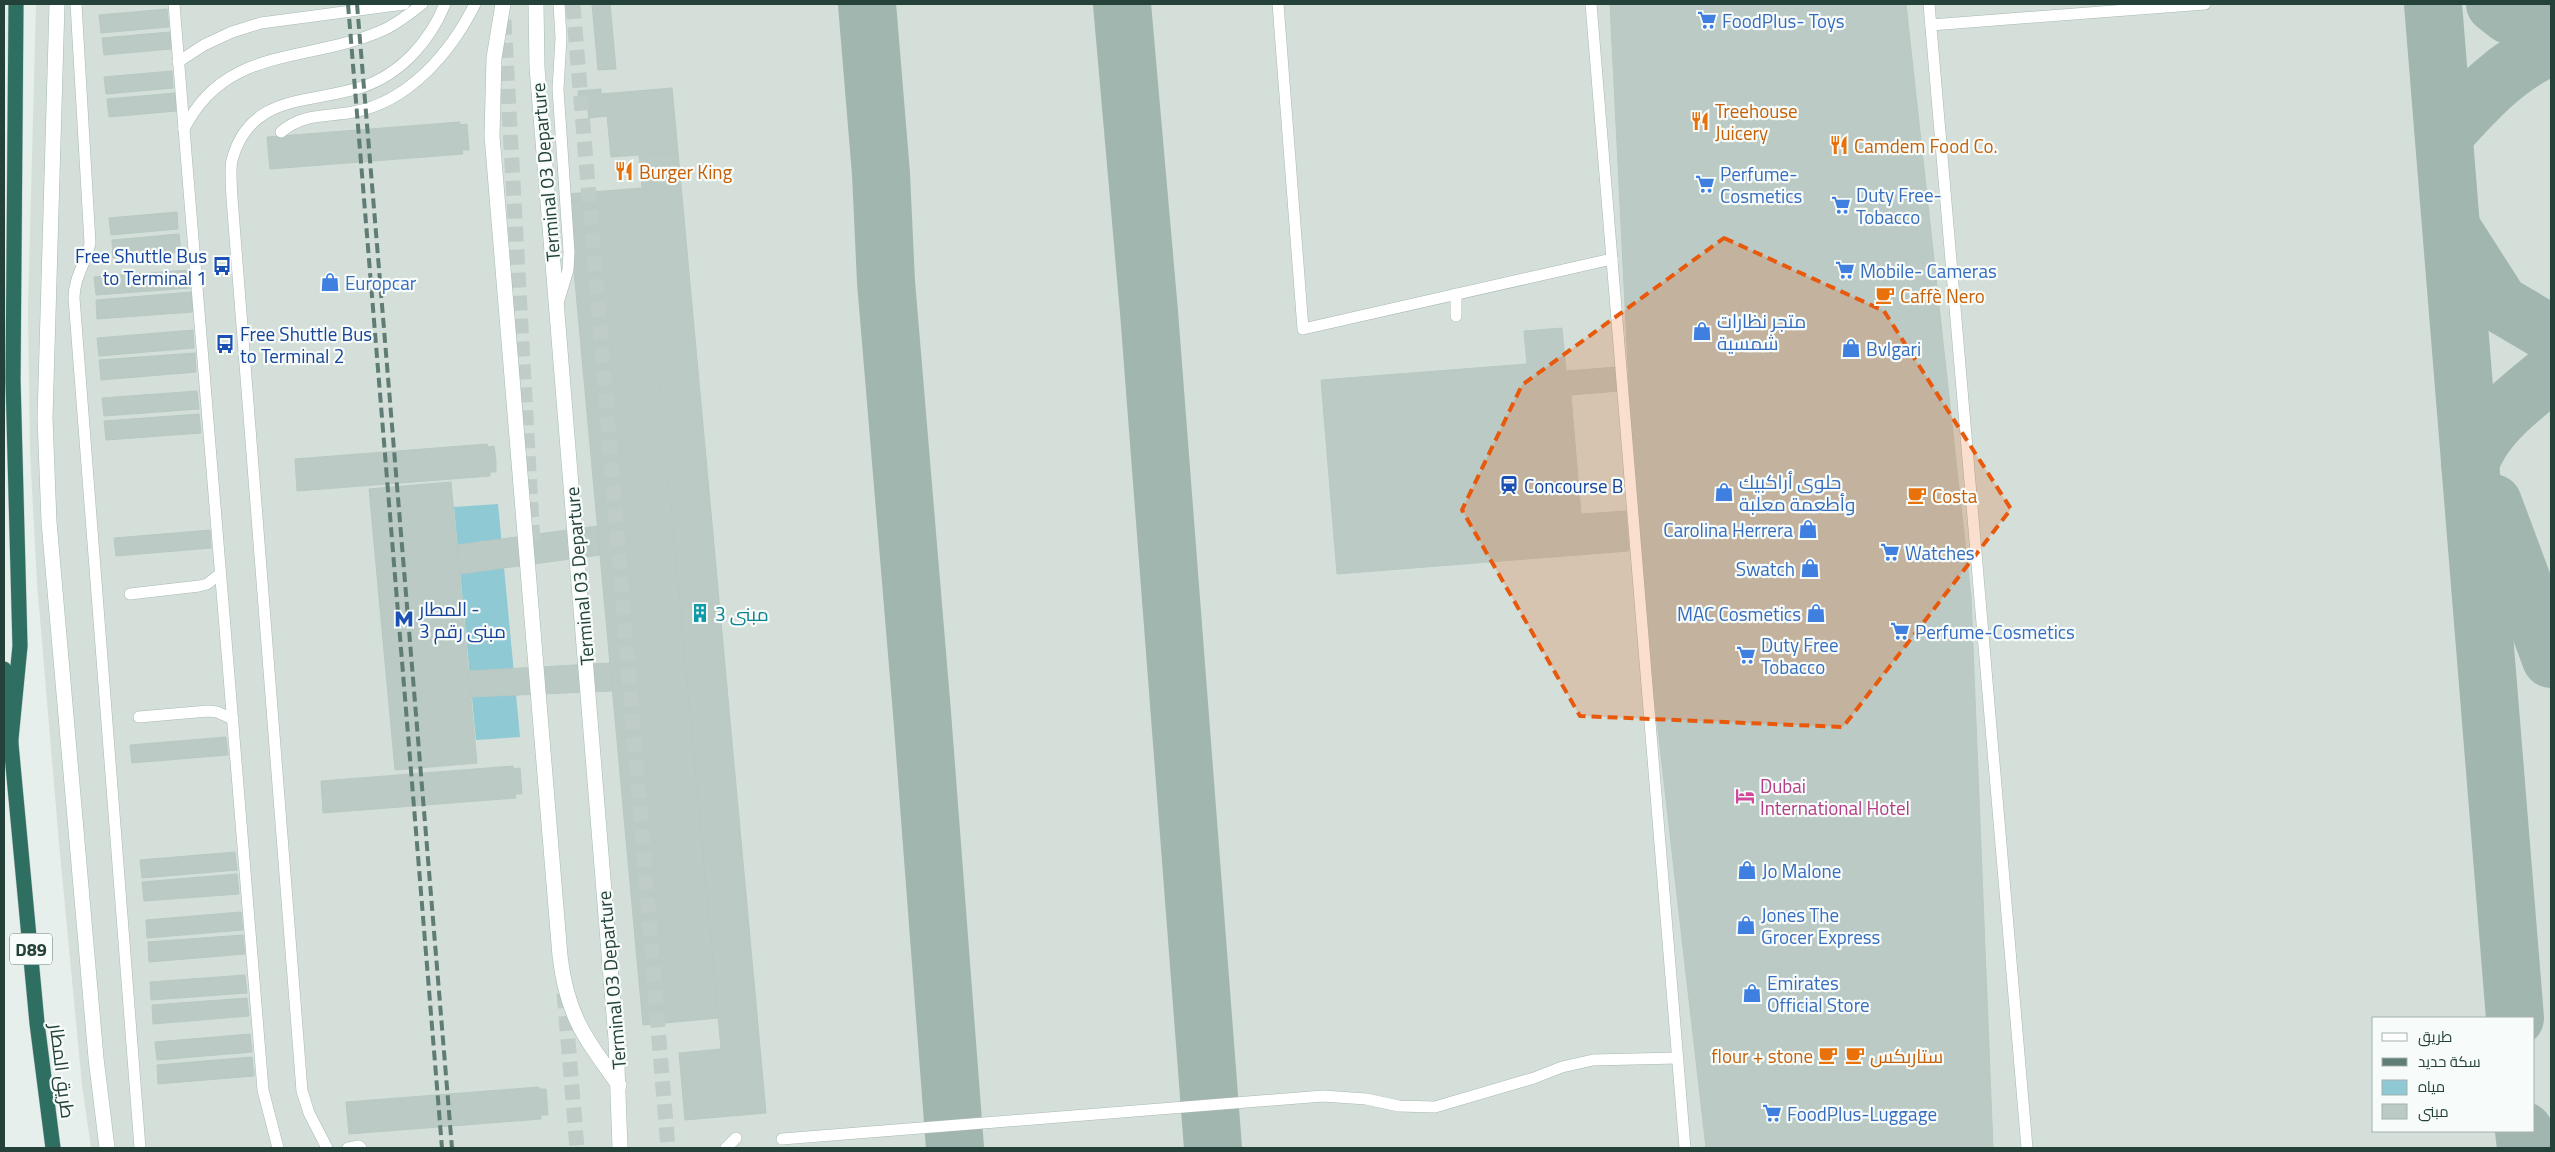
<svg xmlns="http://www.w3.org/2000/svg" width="2555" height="1152" font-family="'Titillium Web',Cairo,sans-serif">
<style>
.built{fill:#d4dfda;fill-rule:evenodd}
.water{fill:#8ec9d4}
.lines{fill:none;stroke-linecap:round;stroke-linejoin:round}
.taxiway{stroke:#a2b6b0;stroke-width:58}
.building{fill:#bbcac4;stroke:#b8c9c2}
.secondary-tunnel{stroke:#bfccc8;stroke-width:15;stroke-dasharray:15 8;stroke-linecap:butt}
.lane-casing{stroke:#a8b8b2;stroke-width:12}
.secondary-casing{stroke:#a4bbb3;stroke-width:16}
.highway-casing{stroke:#c2cac8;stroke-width:16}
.lane{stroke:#fff;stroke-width:11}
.secondary{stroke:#fff;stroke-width:15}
.highway{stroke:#2f6f62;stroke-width:15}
.rail{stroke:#5f7d75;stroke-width:4;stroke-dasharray:10 5;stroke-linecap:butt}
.marked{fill:#e8590c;fill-opacity:0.2;stroke:#e8590c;stroke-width:4;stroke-dasharray:10 6;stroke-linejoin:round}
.labels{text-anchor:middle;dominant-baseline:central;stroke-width:4.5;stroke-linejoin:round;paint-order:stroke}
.shield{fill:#f7fbf9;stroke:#637a73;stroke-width:1}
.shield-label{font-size:18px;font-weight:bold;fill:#24423a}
.shop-label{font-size:19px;fill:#366cbe;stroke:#f7fbf9;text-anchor:start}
.food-label{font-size:19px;fill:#c56008;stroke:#f7fbf9;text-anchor:start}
.street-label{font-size:19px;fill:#24423a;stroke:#f7fbf9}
.transit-label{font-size:19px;fill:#164399;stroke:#f7fbf9;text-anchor:start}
.culture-label{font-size:19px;fill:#0d838f;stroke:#f7fbf9;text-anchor:start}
.hotel-label{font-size:19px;fill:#b23c85;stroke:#f7fbf9;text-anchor:start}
</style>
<rect width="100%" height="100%" fill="#e6efeb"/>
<!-- built -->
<path class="built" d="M36,4h2515v1144h-2460l-9,-63 -23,-242 -22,-260 -7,-131 -2,-143zM2374,1018h160v113h-160z"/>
<!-- water -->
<polygon class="water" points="498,504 520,737 476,740 454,507"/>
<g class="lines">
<!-- taxiway -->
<g class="taxiway">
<polyline points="867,4 881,174 886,282 922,713 955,1148"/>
<polyline points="1122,4 1149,312 1213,1148"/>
<polyline points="2433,4 2515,1018"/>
<polyline points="2495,4 2509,15 2551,25"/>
<path d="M2444,135c32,-36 62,-69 107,-89"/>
<polyline points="2454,232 2500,304 2551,334"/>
<path d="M2470,464c13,-39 51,-66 81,-91"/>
<polyline points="2493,503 2551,659"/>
<polyline points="2524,1131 2526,1148"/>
</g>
</g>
<!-- building -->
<g class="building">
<polygon points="592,4 610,4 616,69 598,70"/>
<polygon points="1610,4 1906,4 1971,597 1993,1148 1706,1148 1637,546"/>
<polygon points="167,9 169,27 101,33 99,15"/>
<polygon points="170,32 171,49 104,55 102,38"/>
<polygon points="172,71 173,88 106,94 104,77"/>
<polygon points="672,88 678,152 611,157 607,116 589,118 587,104 579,105 578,91 601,89 601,94"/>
<polygon points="175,93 176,111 109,117 107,99"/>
<polygon points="460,122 460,125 467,124 469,150 462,150 463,154 270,169 267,137"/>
<polygon points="678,152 766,1113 685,1120 679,1053 721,1049 639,155"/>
<polygon points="641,188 718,1018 643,1025 567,194"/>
<polygon points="177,212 178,229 111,235 109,218"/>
<polygon points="179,234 181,252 113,258 112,240"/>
<polygon points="189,270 191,288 96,295 94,277"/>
<polygon points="191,292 193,312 97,319 96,300"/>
<polygon points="1562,328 1566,371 1617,367 1619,391 1571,395 1581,514 1626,511 1629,551 1337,574 1321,380 1527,364 1524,331"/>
<polygon points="193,330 194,348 99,356 97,338"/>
<polygon points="195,353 196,372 101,380 99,360"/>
<polygon points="197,391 199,409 104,416 102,398"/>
<polygon points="199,414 201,433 106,440 104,421"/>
<polygon points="487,444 488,447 494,446 496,460 496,472 490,472 490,476 297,491 295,459"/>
<polygon points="451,482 477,763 395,770 369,489"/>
<polygon points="597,526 600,555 459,574 457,545"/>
<polygon points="210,530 211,548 116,556 114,538"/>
<polygon points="610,663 612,691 471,697 469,671"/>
<polygon points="226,737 228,755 132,763 130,745"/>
<polygon points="513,766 513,769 520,768 522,794 515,794 516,798 323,813 321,781"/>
<polygon points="235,852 237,870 142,878 140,860"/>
<polygon points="237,874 239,894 144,901 142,882"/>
<polygon points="241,912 243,930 147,938 146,920"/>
<polygon points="243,935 245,954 149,962 148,942"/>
<polygon points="245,975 247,993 151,1000 150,982"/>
<polygon points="247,998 249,1016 153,1024 152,1005"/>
<polygon points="250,1034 252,1052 157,1060 155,1042"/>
<polygon points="252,1057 254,1076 158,1084 157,1065"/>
<polygon points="539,1087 539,1089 546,1089 548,1115 541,1115 541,1119 349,1134 346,1102"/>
</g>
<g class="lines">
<!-- secondary-tunnel -->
<g class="secondary-tunnel">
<polyline points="573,4 668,1148"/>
<polyline points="504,20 533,543"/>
<polyline points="564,993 577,1148"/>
</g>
<!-- lane casing -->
<g class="lane-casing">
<g id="lane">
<path d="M76,4l14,239c-4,20 -16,34 -16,55l66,850"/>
<polyline points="174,4 184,129"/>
<polyline points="1278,4 1303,329 1612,259"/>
<polyline points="1591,4 1685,1148"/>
<polyline points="1929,4 2027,1148"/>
<polyline points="1931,25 2205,4"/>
<polyline points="178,62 204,45 232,32 261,23 404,4"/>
<path d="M281,132c22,-19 46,-15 72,-20 56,-10 98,-60 122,-108"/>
<polyline points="1456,294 1456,316"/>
<polyline points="558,303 568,270 569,252 558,89 561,38 559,4"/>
<polyline points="130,594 199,586 207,584 220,574"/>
<polyline points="139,717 208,711 217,712 233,719"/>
<polyline points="782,1139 1323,1096 1366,1099 1399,1106 1435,1107 1534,1078 1562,1067 1593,1060 1677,1058"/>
<path d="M278,1148l-15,-58 -79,-961c42,-84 123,-66 197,-98 15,-6 28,-17 41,-27"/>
<path d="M327,1148l-18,-35 -7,-22 -68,-867c-1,-16 -5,-51 -2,-64 18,-67 78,-56 130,-73 39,-13 68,-46 83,-83"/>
<polyline points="348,1148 359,1146 361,1148"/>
<polyline points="726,1148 736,1138"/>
</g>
</g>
<!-- secondary casing -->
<g class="secondary-casing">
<g id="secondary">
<polyline points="57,4 45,418 49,522 96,1058 107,1148"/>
<path d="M503,4l-9,54 -2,78 68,820c7,60 25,82 59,129"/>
<polyline points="536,4 537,67 616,1039 620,1148"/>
</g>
</g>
<!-- highway casing -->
<g class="highway-casing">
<g id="highway">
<polyline points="4,669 37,1023 53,1148"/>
<polyline points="10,749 20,646 13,380 16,4"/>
</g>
</g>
<!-- lane -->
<use href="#lane" class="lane"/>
<!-- secondary -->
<use href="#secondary" class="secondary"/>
<!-- highway -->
<use href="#highway" class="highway"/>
<!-- rail -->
<g class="rail">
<polyline points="348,4 442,1148"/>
<polyline points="357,4 452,1148"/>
</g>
</g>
<!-- marked area -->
<path class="marked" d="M1724,238l160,73 127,198 -168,218 -263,-11 -118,-206 60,-125z"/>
<!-- icons -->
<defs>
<g id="supermarket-bare" transform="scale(1.5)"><path d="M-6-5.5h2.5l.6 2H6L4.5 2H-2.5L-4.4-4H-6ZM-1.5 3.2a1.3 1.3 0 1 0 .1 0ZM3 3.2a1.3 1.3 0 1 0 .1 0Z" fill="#3f7fe0" stroke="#f7fbf9" stroke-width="2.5" paint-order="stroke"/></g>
<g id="restaurant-bare" transform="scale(1.5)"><path d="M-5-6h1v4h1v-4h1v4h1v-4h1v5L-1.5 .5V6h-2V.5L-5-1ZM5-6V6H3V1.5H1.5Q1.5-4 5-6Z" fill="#e8710a" stroke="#f7fbf9" stroke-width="2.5" paint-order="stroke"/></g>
<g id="bus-bare" transform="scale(1.5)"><path d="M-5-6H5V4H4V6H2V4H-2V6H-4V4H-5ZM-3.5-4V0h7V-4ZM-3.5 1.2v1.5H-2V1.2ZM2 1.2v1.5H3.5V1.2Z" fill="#1a4fb4" stroke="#f7fbf9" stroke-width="2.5" paint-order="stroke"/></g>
<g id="shop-bare" transform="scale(1.5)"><path d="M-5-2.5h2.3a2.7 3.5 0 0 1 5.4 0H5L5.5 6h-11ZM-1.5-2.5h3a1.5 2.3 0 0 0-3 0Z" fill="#3f7fe0" stroke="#f7fbf9" stroke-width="2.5" paint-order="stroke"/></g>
<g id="cafe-bare" transform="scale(1.5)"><path d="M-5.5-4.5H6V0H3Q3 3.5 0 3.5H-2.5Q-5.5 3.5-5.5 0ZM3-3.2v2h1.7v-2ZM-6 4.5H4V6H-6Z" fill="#e8710a" stroke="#f7fbf9" stroke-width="2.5" paint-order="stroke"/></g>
<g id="station-bare" transform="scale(1.5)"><path d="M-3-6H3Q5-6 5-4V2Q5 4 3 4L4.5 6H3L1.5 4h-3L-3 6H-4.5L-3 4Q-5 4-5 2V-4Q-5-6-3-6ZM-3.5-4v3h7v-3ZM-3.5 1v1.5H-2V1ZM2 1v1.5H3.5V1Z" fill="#1a4fb4" stroke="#f7fbf9" stroke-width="2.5" paint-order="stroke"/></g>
<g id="building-bare" transform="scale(1.5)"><path d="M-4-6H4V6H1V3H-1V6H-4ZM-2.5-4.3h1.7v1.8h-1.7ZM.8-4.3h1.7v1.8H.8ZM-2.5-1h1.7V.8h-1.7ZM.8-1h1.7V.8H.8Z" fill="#0f9aa8" stroke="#f7fbf9" stroke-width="2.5" paint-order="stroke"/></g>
<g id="metro-bare" transform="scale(1.5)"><path d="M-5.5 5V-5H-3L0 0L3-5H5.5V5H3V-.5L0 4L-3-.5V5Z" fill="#1a4fb4" stroke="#f7fbf9" stroke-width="2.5" paint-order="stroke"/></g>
<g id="hotel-bare" transform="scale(1.5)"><path d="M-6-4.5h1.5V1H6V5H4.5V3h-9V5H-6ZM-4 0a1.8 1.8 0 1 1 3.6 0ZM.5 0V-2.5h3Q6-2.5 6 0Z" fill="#d1479c" stroke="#f7fbf9" stroke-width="2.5" paint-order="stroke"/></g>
</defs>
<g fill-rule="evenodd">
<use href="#supermarket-bare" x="1707" y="20"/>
<use href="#restaurant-bare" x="1700" y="121"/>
<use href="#restaurant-bare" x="1839" y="145"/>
<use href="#restaurant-bare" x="624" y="171"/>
<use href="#supermarket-bare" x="1705" y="184"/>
<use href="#supermarket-bare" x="1841" y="205"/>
<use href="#bus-bare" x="222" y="266"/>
<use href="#supermarket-bare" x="1845" y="270"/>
<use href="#shop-bare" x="330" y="282"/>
<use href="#cafe-bare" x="1885" y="295"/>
<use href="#shop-bare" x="1702" y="331"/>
<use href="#bus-bare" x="225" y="344"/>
<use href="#shop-bare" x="1851" y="348"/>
<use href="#station-bare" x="1509" y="485"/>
<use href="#shop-bare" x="1724" y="492"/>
<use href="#cafe-bare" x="1917" y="495"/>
<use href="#shop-bare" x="1808" y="529"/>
<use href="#supermarket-bare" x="1890" y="552"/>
<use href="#shop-bare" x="1810" y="568"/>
<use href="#building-bare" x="700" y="613"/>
<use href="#shop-bare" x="1816" y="613"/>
<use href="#metro-bare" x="404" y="619"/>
<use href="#supermarket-bare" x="1900" y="631"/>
<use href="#supermarket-bare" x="1746" y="655"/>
<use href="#hotel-bare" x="1745" y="796"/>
<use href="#shop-bare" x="1747" y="870"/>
<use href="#shop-bare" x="1746" y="925"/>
<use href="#shop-bare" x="1752" y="993"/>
<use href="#cafe-bare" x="1828" y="1055"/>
<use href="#cafe-bare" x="1855" y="1055"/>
<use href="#supermarket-bare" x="1772" y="1113"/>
</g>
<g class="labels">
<!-- shield labels -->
<rect class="shield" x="10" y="933.5" width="42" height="31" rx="4"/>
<g class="shield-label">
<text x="31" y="949">D89</text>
</g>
<!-- shop labels -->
<g class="shop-label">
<text x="1722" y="20">FoodPlus- Toys</text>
<text x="1720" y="173">Perfume-<tspan x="1720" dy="22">Cosmetics</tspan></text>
<text x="1856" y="194">Duty Free-<tspan x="1856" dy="22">Tobacco</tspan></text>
<text x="1860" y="270">Mobile- Cameras</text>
<text x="345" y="282">Europcar</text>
<text x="1717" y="320">متجر نظارات<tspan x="1717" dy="22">شمسية</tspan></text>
<text x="1866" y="348">Bvlgari</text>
<text x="1739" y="481">حلوى أراكبيك<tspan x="1739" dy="22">وأطعمة معلبة</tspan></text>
<text x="1793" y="529" text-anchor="end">Carolina Herrera</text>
<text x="1905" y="552">Watches</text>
<text x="1795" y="568" text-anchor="end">Swatch</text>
<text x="1801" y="613" text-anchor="end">MAC Cosmetics</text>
<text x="1915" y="631">Perfume-Cosmetics</text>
<text x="1761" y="644">Duty Free<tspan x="1761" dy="22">Tobacco</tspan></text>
<text x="1762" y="870">Jo Malone</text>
<text x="1761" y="914">Jones The<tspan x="1761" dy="22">Grocer Express</tspan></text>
<text x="1767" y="982">Emirates<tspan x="1767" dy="22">Official Store</tspan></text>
<text x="1787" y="1113">FoodPlus-Luggage</text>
</g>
<!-- food labels -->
<g class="food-label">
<text x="1715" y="110">Treehouse<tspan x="1715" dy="22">Juicery</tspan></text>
<text x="1854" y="145">Camdem Food Co.</text>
<text x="639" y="171">Burger King</text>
<text x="1900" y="295">Caffè Nero</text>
<text x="1932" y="495">Costa</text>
<text x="1813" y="1055" text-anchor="end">flour + stone</text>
<text x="1870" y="1055">ستاربكس</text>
</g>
<!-- street labels -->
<g class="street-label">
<text transform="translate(545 172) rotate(-95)">Terminal 03 Departure</text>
<text transform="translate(579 576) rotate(-95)">Terminal 03 Departure</text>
<text transform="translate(611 980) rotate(-95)">Terminal 03 Departure</text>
<text transform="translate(63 1071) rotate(83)">طريق المطار</text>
</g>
<!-- transit labels -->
<g class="transit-label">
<text x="207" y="255" text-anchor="end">Free Shuttle Bus<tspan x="207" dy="22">to Terminal 1</tspan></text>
<text x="240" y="333">Free Shuttle Bus<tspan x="240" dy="22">to Terminal 2</tspan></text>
<text x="1524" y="485">Concourse B</text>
<text x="419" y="608">المطار -<tspan x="419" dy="22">مبنى رقم 3</tspan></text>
</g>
<!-- culture labels -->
<g class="culture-label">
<text x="715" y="613">مبنى 3</text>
</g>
<!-- hotel labels -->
<g class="hotel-label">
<text x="1760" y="785">Dubai<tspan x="1760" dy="22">International Hotel</tspan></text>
</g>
</g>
<!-- border -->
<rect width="2555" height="1152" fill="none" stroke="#24423a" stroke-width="10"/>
<!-- legend -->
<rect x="2372" y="1017" width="162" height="115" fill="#f7fbf9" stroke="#a3b1ad"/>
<rect x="2382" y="1033" width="25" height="8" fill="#ffffff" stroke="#a3b1ad"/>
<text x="2418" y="1042" font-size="15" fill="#24423a">طريق</text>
<rect x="2382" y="1058" width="25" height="8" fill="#5f7d75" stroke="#a3b1ad"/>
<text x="2418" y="1067" font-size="15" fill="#24423a">سكة حديد</text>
<rect x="2382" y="1080" width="25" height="15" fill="#8ec9d4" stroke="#a3b1ad"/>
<text x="2418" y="1092" font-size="15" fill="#24423a">مياه</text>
<rect x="2382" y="1104" width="25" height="15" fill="#bbcac4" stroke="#a3b1ad"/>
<text x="2418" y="1117" font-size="15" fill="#24423a">مبنى</text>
</svg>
